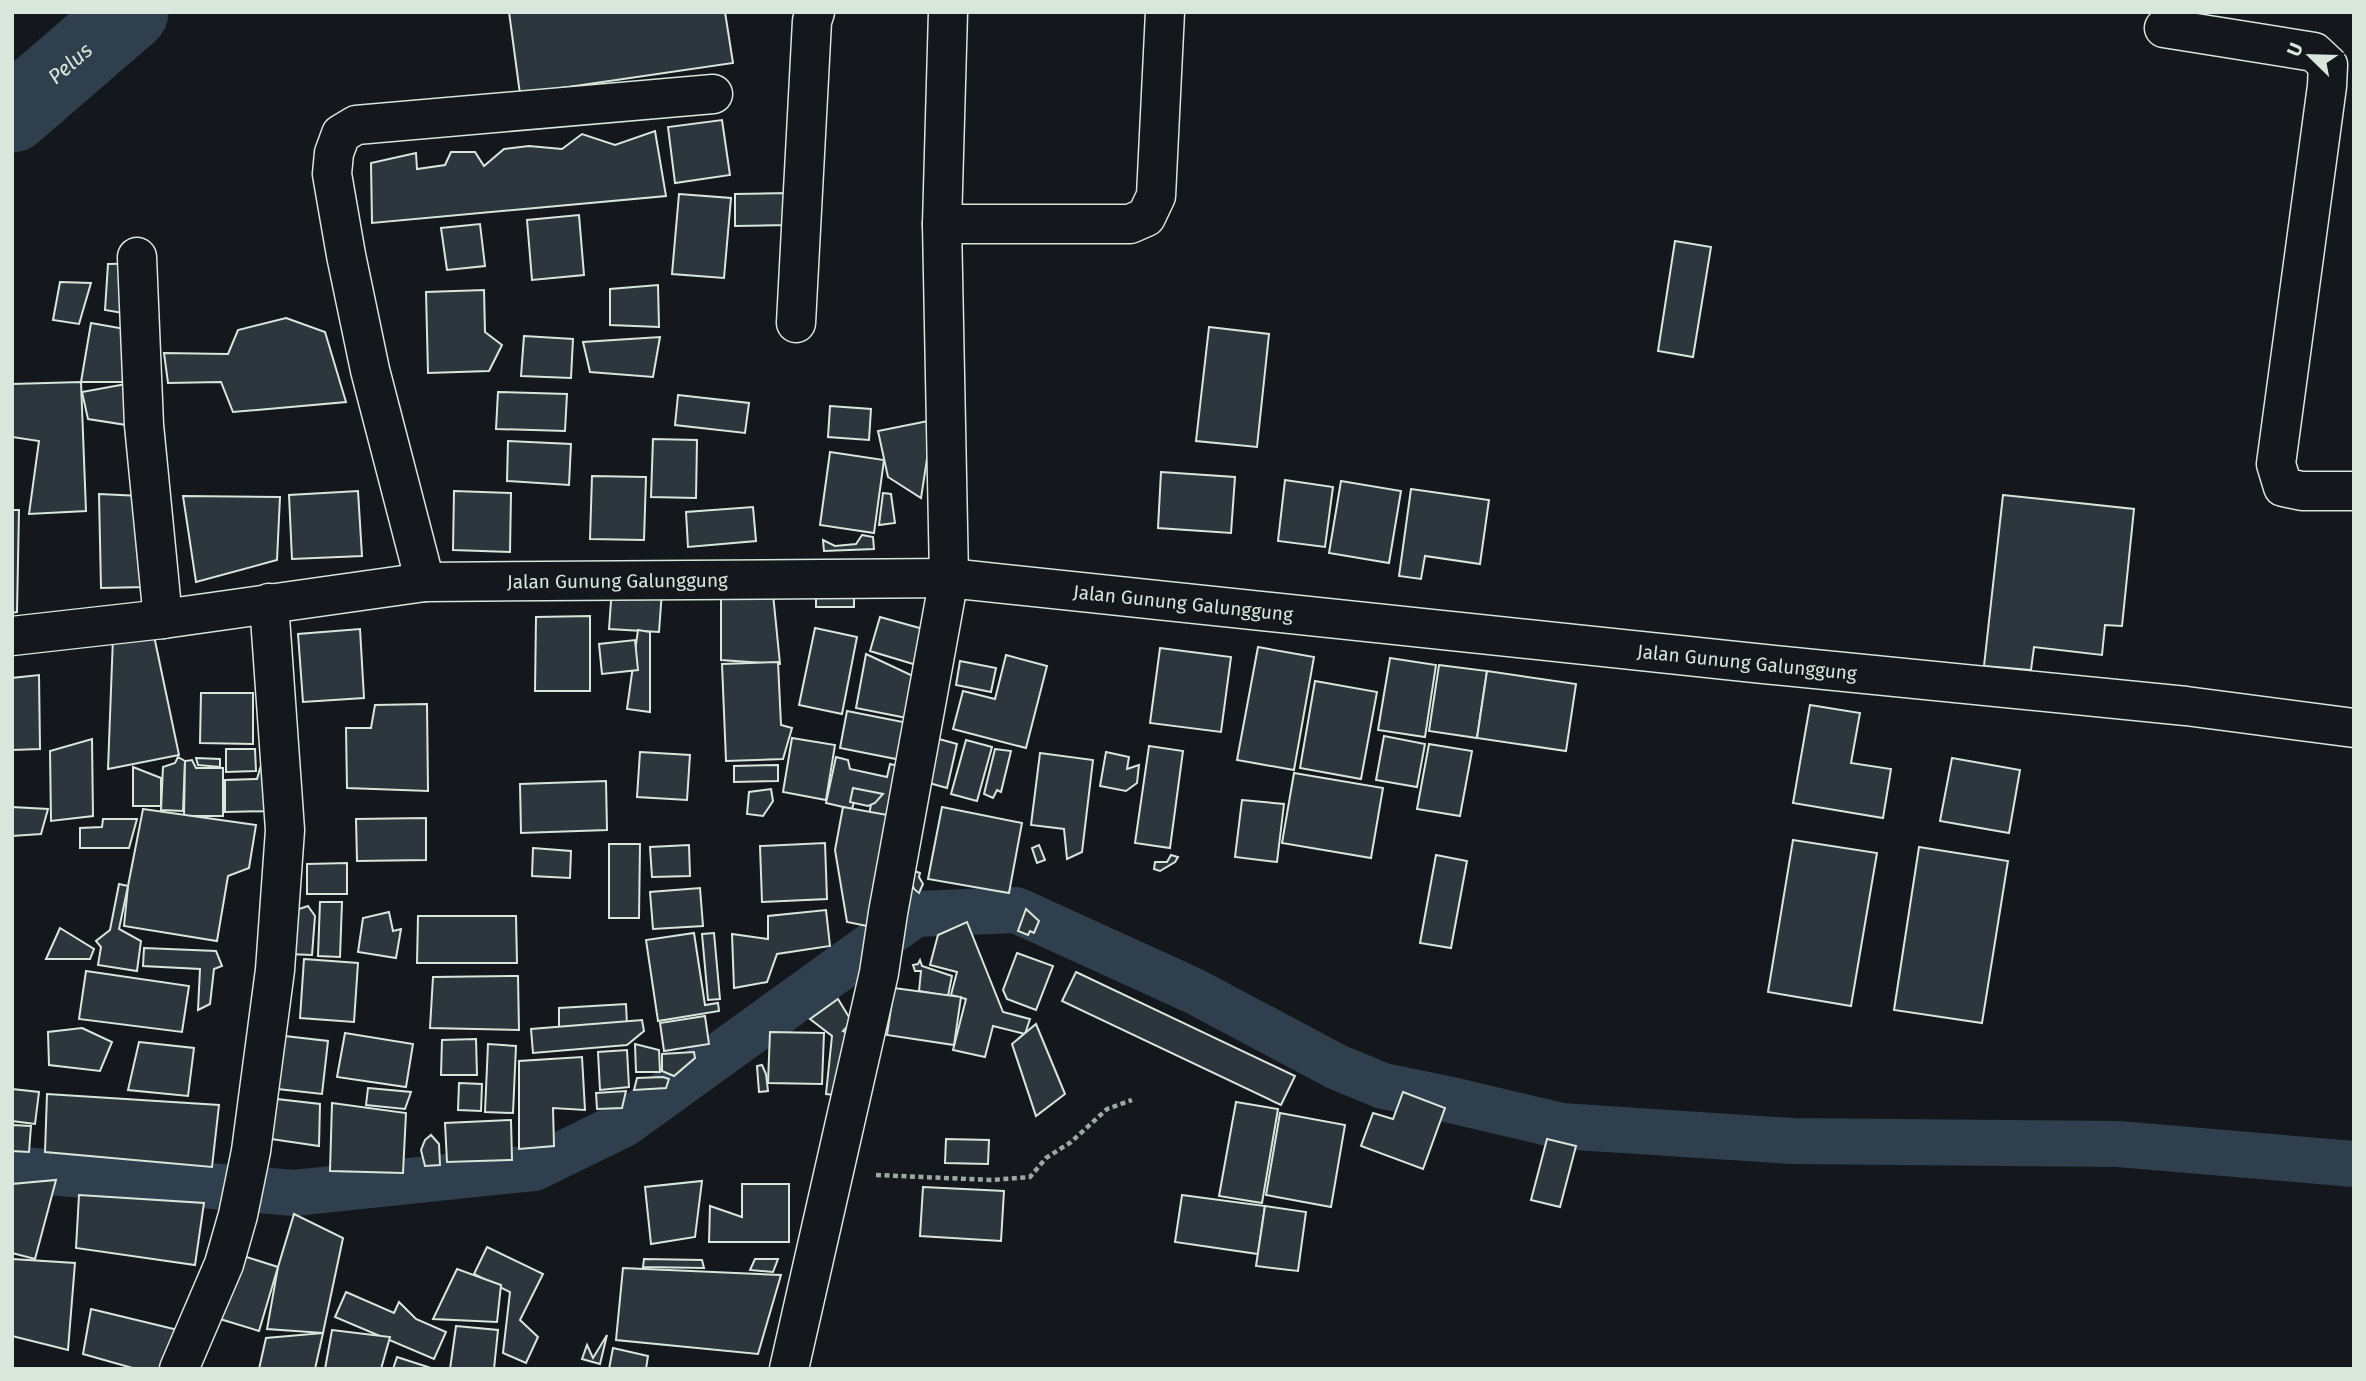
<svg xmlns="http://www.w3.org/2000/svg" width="2366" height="1381" font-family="'Fira Sans',sans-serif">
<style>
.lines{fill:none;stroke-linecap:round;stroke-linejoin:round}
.canal{stroke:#2f3f4d;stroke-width:46}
.river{stroke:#2f3f4d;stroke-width:77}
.building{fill:#2c363c;stroke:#d8e6dc;stroke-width:2}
.minor-casing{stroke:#d8e6dc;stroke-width:41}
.tertiary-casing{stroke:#d8e6dc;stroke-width:41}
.path{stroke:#9da8a2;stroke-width:4.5;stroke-dasharray:5 3.5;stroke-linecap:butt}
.minor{stroke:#14181c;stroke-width:38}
.tertiary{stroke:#14181c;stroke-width:38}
.labels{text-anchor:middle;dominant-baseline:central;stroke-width:5;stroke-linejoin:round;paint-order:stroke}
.street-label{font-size:19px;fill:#d8e6dc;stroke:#14181c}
.water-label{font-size:21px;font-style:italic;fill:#d8e6dc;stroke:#14181c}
</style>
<rect width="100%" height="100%" fill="#14181c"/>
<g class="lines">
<!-- canal -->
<polyline class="canal" points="12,1169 294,1193 534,1168 624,1124 915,914 1016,910 1194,991 1337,1067 1383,1086 1447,1099 1561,1126 1792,1141 2118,1144 2354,1164"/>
<!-- river -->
<path class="river" id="s1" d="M12,114l118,-102"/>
</g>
<!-- building -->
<g class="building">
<polygon points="509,12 725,12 733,63 520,94"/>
<polygon points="722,120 730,175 675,183 668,127"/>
<polygon points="655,131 666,196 372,223 371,163 416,153 417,169 445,165 451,152 475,152 484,166 504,149 529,146 562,149 582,134 615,145"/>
<polygon points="789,193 789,225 735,226 735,194"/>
<polygon points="679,194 731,198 724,278 672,274"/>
<polygon points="579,215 584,275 532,280 527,220"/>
<polygon points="480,224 485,266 447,270 441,228"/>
<polygon points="1675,241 1711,247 1693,357 1658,351"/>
<polygon points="156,263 153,318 105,310 108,264"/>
<polygon points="60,282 91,283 79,324 53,320"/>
<polygon points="658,285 659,327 610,325 610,289"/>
<polygon points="484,290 485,332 502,345 489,371 428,373 426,292"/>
<polygon points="286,318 325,332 346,402 233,412 221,382 168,383 164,353 228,354 238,330"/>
<polygon points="91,323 131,330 137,382 81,382"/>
<polygon points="1209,327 1269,334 1257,447 1196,441"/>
<polygon points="524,336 573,339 571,378 521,376"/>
<polygon points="660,337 653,377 590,372 583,342"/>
<polygon points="81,382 86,511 29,514 39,441 12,437 12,384"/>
<polygon points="137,382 133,426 88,419 82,392"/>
<polygon points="498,392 567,394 565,431 496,429"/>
<polygon points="678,395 749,403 745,433 675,425"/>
<polygon points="830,406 871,409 869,440 828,437"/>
<polygon points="933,420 921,498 888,477 878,431"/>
<polygon points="653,439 697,440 696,498 651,497"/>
<polygon points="508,441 571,444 569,485 507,481"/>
<polygon points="830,452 884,460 874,533 820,525"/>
<polygon points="1161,472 1235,477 1231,533 1158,528"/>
<polygon points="592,476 646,477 644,540 590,539"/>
<polygon points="1285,480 1333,487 1325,547 1278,541"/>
<polygon points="1341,481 1401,491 1389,563 1329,553"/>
<polygon points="1411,489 1489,500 1480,564 1425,556 1421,579 1399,576"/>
<polygon points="358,491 362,556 292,559 289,495"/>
<polygon points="454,491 511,493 510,552 453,550"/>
<polygon points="883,493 891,494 895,523 879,525"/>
<polygon points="99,494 141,496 145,587 101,588"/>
<polygon points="2003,495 2134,509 2122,626 2105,625 2102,655 2034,647 2031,670 1984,666"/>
<polygon points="183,496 280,497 277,560 196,582"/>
<polygon points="753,507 756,541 688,547 686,512"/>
<polygon points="12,510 19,510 17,612 12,613"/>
<polygon points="862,535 873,537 874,549 824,551 823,540 835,546 856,544"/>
<polygon points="612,587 662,591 659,632 609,629"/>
<polygon points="721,594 773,594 780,664 721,660"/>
<polygon points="816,595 854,596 854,607 816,607"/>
<polygon points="590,616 590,691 535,691 536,617"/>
<polygon points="880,617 934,632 923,667 870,651"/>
<polygon points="815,628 857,637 842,714 799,705"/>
<polygon points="360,629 364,698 303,702 298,634"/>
<polygon points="638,630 650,632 650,712 627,709"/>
<polygon points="153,631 179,755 108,769 113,637"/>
<polygon points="635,640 638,670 602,674 599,644"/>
<polygon points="1258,647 1314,657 1294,770 1237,760"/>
<polygon points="1160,648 1231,657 1221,732 1150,723"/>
<polygon points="866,654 928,683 922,721 856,708"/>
<polygon points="1006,655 1047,666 1026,748 953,729 963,691 995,699"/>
<polygon points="1390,658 1436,665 1425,737 1378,730"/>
<polygon points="960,661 996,668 991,692 956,685"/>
<polygon points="778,662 781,725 792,728 783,759 726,761 722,664"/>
<polygon points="1439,665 1487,671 1477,738 1429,731"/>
<polygon points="1487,671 1576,684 1566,751 1477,738"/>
<polygon points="39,675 40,749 12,750 12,678"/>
<polygon points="1315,681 1377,692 1361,779 1300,768"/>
<polygon points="201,693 253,693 253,744 200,743"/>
<polygon points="427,704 428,791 347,788 346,728 371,728 375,705"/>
<polygon points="1810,705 1860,713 1851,763 1891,769 1883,818 1793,803"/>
<polygon points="847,711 908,723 901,760 840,748"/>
<polygon points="1384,736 1425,744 1417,787 1376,780"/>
<polygon points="792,738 835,745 826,800 783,792"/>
<polygon points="92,739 93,816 51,821 50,751"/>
<polygon points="939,739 957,744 947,788 929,783"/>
<polygon points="966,740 992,747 977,801 951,794"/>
<polygon points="268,741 274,811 225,812 225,780 257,779"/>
<polygon points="1429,744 1472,751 1460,816 1417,809"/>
<polygon points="1149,746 1183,751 1170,848 1135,843"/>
<polygon points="226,749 255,749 256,771 226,772"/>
<polygon points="995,749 1011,751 1001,792 997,790 993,798 984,794"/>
<polygon points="640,752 690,755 687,800 637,797"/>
<polygon points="1106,752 1129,757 1127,769 1139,765 1137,783 1126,791 1100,786"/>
<polygon points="1040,753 1093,760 1082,852 1067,859 1064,829 1031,825"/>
<polygon points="178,757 185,761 183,811 161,810 163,767 175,763"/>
<polygon points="836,757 848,760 850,769 887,777 890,764 907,768 895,820 869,815 872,799 856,796 852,809 826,803"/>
<polygon points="196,758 220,759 220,767 198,765"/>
<polygon points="1952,758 2020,770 2009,833 1940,821"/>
<polygon points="192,760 196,768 223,768 223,816 184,816 185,761"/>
<polygon points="778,765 778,781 734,782 734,766"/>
<polygon points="133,767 161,778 161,806 133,806"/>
<polygon points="1294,773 1383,788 1371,858 1282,843"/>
<polygon points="606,781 607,830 521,833 520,784"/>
<polygon points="853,788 883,794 875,803 868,806 850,802"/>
<polygon points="771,789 773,801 763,816 747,814 749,792"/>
<polygon points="1242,800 1284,804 1277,862 1235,857"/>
<polygon points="12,807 48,809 41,834 12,836"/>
<polygon points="843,807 893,816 872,927 847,922 835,850"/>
<polygon points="942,807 1022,823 1009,893 928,879"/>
<polygon points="143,809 256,825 249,868 228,876 217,941 124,926 128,886"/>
<polygon points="426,818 426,860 357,861 356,819"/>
<polygon points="103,819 137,819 129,848 80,848 80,828 102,827"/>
<polygon points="1793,840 1877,853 1851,1006 1768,992"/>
<polygon points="825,843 827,899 762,902 760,846"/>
<polygon points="609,844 640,844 639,918 609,918"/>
<polygon points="689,845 690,876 652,877 650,847"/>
<polygon points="1039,845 1045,860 1037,863 1032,848"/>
<polygon points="1919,847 2008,861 1982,1023 1894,1010"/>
<polygon points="533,848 571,851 570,878 532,876"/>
<polygon points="1171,855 1178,857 1175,862 1160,871 1154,869 1155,862 1167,862"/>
<polygon points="1436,855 1467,861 1451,948 1420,943"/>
<polygon points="347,863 347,894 307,894 307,864"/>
<polygon points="911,870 920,873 919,877 923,884 919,893 914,889 910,878"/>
<polygon points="119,884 128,886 119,929 141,941 137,971 98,965 101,947 96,941 110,930"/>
<polygon points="700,888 703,926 653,929 650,892"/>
<polygon points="320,902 342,902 340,957 318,956"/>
<polygon points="308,906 315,916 312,955 288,954 296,910"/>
<polygon points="1026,909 1039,921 1034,933 1030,931 1028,935 1018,931"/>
<polygon points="826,910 830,946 777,954 767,982 734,988 732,934 768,939 768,916"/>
<polygon points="389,912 393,931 401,929 396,958 358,952 363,918"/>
<polygon points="418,916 516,916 517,963 417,963"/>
<polygon points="967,922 1003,1012 1030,1019 1025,1034 993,1026 985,1057 953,1050 966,999 951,995 957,972 930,965 938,935"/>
<polygon points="60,928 94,949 90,959 46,959"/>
<polygon points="694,933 705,1005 718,1003 719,1011 658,1021 646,940"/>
<polygon points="714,933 720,999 708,1000 702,934"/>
<polygon points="144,948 216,951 222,966 214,969 210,1004 198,1010 200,969 143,966"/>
<polygon points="1017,953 1053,966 1036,1010 1007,999 1003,990"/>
<polygon points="304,959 358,963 354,1022 300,1018"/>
<polygon points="920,960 922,966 952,976 948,996 919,991 921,971 915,971 913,965 918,964"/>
<polygon points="86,971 189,986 182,1032 79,1019"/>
<polygon points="1076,972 1295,1076 1281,1105 1062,1001"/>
<polygon points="518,976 519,1030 430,1028 433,977"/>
<polygon points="894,988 961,997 954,1045 887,1035"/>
<polygon points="838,999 852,1022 843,1031 849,1034 843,1096 826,1094 832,1036 810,1019"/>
<polygon points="626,1004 627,1025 559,1029 559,1008"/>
<polygon points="705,1016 709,1044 664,1051 660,1023"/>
<polygon points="642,1020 644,1031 627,1045 533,1053 531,1029"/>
<polygon points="1036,1024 1065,1094 1036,1116 1012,1044"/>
<polygon points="82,1028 112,1042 100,1071 49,1065 48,1032"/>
<polygon points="770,1032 824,1033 822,1084 768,1083"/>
<polygon points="345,1033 413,1044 406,1087 337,1077"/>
<polygon points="276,1035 328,1041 322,1094 269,1088"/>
<polygon points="476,1039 477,1075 441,1075 442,1040"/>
<polygon points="139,1042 194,1048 188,1096 128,1090"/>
<polygon points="488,1044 516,1046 513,1113 485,1112"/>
<polygon points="635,1044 659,1050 660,1072 636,1072"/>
<polygon points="627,1050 629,1087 600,1090 598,1052"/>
<polygon points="694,1052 695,1058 674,1076 662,1071 662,1054"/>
<polygon points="582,1057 585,1110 553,1108 554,1146 519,1149 519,1061"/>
<polygon points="762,1065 766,1074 768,1091 759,1092 757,1066"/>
<polygon points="663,1077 669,1079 666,1088 634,1090 637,1078"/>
<polygon points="459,1083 482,1084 481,1111 458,1110"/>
<polygon points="368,1088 411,1092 405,1109 366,1105"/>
<polygon points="12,1089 39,1092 35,1124 12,1121"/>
<polygon points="626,1091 622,1108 597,1109 596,1093"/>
<polygon points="1403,1092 1445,1108 1423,1169 1361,1146 1373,1113 1393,1119"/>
<polygon points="47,1094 219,1105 212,1167 45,1152"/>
<polygon points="268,1098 320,1104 319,1146 264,1138"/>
<polygon points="1236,1102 1278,1109 1262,1203 1219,1196"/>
<polygon points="332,1103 406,1113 403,1173 330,1171"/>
<polygon points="1280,1113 1345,1125 1331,1207 1266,1195"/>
<polygon points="511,1120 512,1160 447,1162 445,1123"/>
<polygon points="12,1125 31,1126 29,1152 12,1151"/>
<polygon points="431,1135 439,1144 440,1165 425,1166 421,1150 425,1140"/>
<polygon points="946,1139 989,1140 988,1164 945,1163"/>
<polygon points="1547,1139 1576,1146 1560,1207 1531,1200"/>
<polygon points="56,1180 35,1259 12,1253 12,1184"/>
<polygon points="702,1181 695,1237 651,1244 645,1187"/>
<polygon points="742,1184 789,1184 789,1242 709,1242 710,1206 742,1217"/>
<polygon points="923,1187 1004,1191 1001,1241 920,1236"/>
<polygon points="79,1195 204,1203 195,1265 76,1248"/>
<polygon points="1182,1195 1265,1206 1258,1254 1175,1242"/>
<polygon points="1265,1206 1306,1212 1298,1271 1256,1266"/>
<polygon points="294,1214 343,1238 323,1333 267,1329 278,1267"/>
<polygon points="487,1247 543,1274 520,1320 538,1337 526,1363 503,1353 510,1292 474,1274"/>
<polygon points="240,1255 278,1267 259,1331 220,1319"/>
<polygon points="12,1259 75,1263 68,1350 12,1336"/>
<polygon points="644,1259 702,1260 704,1268 643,1267"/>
<polygon points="755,1259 778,1259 773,1272 750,1270"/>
<polygon points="623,1268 781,1275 758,1354 616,1340"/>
<polygon points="457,1269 501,1285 497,1322 433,1319"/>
<polygon points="346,1292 394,1313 399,1302 416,1319 446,1332 434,1359 335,1317"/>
<polygon points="91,1309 178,1330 170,1369 136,1369 83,1354"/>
<polygon points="456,1326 498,1330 494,1369 450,1369"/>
<polygon points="332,1330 390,1337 381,1369 325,1369"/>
<polygon points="323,1333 315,1369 259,1369 266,1338"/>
<polygon points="607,1335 600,1364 582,1359 587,1345 593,1358"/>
<polygon points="613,1348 648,1356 646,1369 609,1369"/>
<polygon points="397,1357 431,1368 431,1369 393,1369"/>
</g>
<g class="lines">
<!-- minor casing -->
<g class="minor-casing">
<g id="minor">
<polyline points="2164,28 2314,52 2328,65 2327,86 2276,464 2283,487 2302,491 2354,491"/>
<polyline points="942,224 1130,224 1146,217 1156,196 1165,12"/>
<polyline points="137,257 144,425 163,619"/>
<polyline points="796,323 812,21 815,12"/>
<polyline points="425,582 370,370 346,255 332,174 334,153 341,134 356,125 713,94"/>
<polyline points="179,1369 224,1264 238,1215 251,1151 275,970 285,830 269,603"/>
<polyline points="789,1369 879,973 888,913 949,578 942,224 948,12"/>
</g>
</g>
<!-- tertiary casing -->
<g class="tertiary-casing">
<g id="tertiary">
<path id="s2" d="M12,636l151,-17 262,-37 524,-4 815,86 422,42 168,22"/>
</g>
</g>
<!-- path -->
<polyline class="path" points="876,1175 992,1180 1030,1177 1046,1158 1071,1142 1107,1109 1132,1100"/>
<!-- minor -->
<use href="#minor" class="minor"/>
<!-- tertiary -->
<use href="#tertiary" class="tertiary"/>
</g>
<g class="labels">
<!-- street labels -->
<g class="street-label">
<text stroke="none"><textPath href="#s2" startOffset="609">Jalan Gunung Galunggung</textPath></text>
<text stroke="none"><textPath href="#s2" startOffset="1176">Jalan Gunung Galunggung</textPath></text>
<text stroke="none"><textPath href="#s2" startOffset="1743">Jalan Gunung Galunggung</textPath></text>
</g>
<!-- water labels -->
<g class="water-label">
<text stroke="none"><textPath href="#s1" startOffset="77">Pelus</textPath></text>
</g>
</g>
<!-- border -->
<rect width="2366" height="1381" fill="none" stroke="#d8e6dc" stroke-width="28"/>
<!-- north arrow -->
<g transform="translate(2310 56) rotate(293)" stroke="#14181c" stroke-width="5" paint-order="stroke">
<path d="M0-5L12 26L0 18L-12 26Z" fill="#d8e6dc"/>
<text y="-10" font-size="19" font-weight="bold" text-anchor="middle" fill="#d8e6dc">U</text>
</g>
</svg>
